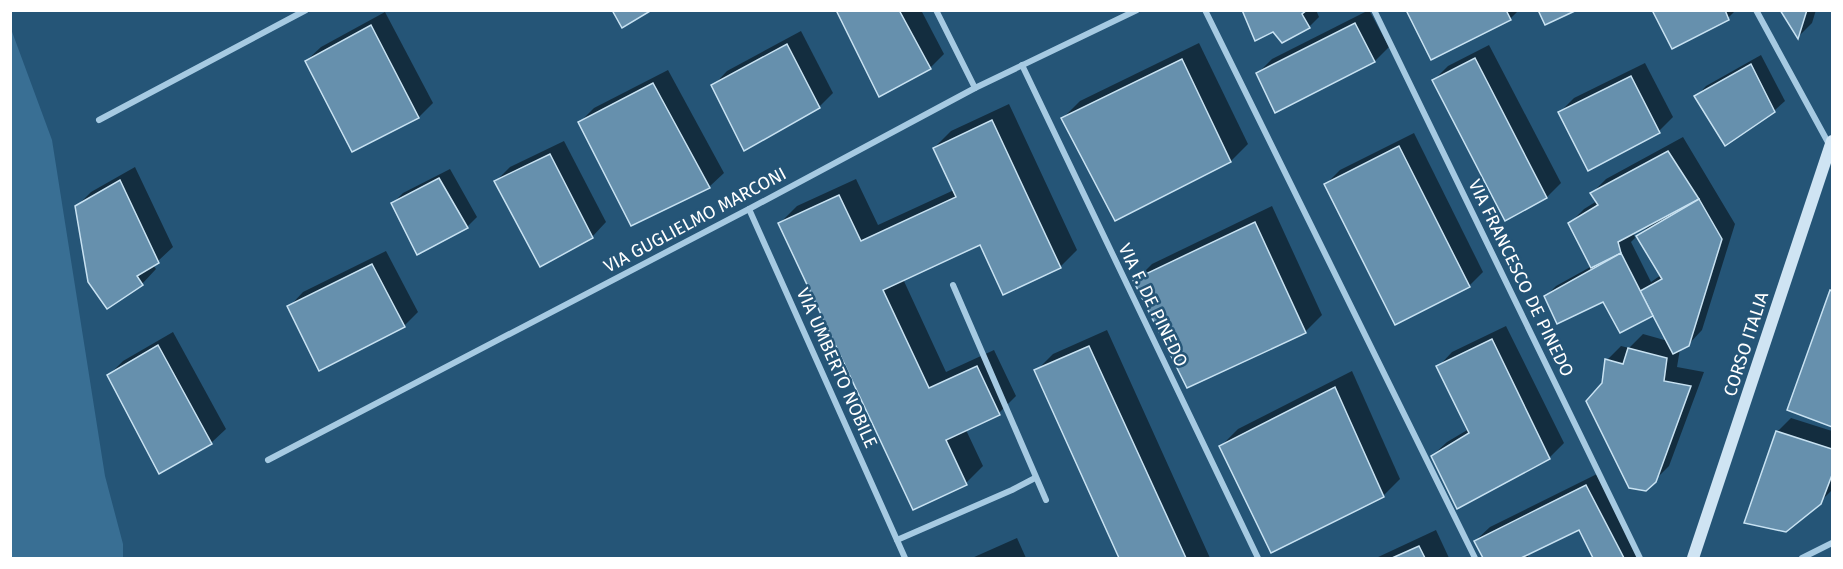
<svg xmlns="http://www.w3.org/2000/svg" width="1843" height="569" font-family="'Fira Sans',sans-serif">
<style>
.green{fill:#396f94}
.shadow{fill:#0007;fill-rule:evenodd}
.building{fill:#6690ad;stroke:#c8e2f2;stroke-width:1.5}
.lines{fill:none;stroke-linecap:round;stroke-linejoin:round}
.street{stroke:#a6cae2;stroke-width:6}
.secondary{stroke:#cfe4f3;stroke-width:12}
.labels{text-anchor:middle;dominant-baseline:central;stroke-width:5;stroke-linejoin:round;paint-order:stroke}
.street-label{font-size:18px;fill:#fff;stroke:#255577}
</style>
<rect width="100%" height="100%" fill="#255577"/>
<!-- green -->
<polygon class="green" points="11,29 52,140 105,476 123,544 123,558 11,558"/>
<!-- shadow -->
<g class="shadow">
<polygon points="838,10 921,10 944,54 930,68"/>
<polygon points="1243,10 1316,10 1319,17 1309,27"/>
<polygon points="1369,10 1389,47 1375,61 1276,111 1258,73 1272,59"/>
<polygon points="1408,10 1519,10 1510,19"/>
<polygon points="1653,10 1736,10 1728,18 1672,47"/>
<polygon points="1782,10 1816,10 1812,23 1798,37"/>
<polygon points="385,12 433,103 419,117 353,150 306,61 321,47"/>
<polygon points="801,31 833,93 819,107 713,86 727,71"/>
<polygon points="1199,43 1248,144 1231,161 1116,219 1063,118 1080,101"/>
<polygon points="1489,45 1561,183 1547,197 1434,80 1448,66"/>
<polygon points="1761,55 1785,101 1774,111 1696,97 1706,86"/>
<polygon points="1645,63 1673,117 1659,131 1560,112 1574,98"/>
<polygon points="668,70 724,173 709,187 580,122 594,108"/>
<polygon points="1009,104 1077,250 1060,267 980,243 903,279 946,372 994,350 1016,396 999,413 966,430 983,466 966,483 913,508 780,223 797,206 856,179 878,225 954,190 934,148 951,131"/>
<polygon points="1414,133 1483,272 1469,286 1326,184 1340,170"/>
<path d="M1683,137l52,87 -33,106 -14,15 -8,4 -3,18 27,5 -35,94 -23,23 -42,-105 3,-24 14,-14 8,2 14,-14 25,7 -15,-27 -1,1 -48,-15 -58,-4 10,-10 36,-20 -22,-43 14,-14 13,-8 -5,-8 14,-14zM1650,225l-12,11 23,39 -10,7 -20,-40 4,-4 -2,-6zM1643,292l10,21h-3z"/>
<polygon points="564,141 606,222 592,237 496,181 510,167"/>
<polygon points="135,167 173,247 158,261 153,265 156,269 142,284 77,206 91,192"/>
<polygon points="450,169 477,217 467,227 393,203 403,193"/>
<polygon points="1272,206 1322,315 1305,332 1135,281 1152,264"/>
<polygon points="386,251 418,312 404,326 289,307 303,292"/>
<polygon points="1832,290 1832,425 1789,409"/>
<polygon points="1506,326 1564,443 1549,458 1432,456 1447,442 1469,429 1438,367 1452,352"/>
<polygon points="1107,330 1210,558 1113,558 1119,556 1036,371 1053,354"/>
<polygon points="173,332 226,429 211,443 160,472 109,375 123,361"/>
<polygon points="1352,371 1400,479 1383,496 1221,446 1238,429"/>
<polygon points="1791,418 1832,431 1832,490 1820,502 1777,432"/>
<polygon points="1601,472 1643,558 1594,558 1580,528 1527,554 1529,558 1484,558 1475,541 1490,527"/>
<polygon points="1436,530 1449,558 1376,558"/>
<polygon points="1017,538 1026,558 972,558"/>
</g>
<!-- building -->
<g class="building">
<polygon points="612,10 652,10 622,28"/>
<polygon points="836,10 899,10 931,69 879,97"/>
<polygon points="1242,10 1307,10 1302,14 1310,28 1282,43 1273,32 1255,41"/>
<polygon points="1406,10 1506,10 1511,20 1431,60"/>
<polygon points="1538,10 1577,10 1545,25"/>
<polygon points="1652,10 1725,10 1729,20 1672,49"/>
<polygon points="1780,10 1807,10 1798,39"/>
<polygon points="1355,23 1375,62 1275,113 1256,73"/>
<polygon points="371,25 419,118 352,152 305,61"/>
<polygon points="787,44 820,108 744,151 711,85"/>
<polygon points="1475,58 1547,198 1505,221 1432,80"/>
<polygon points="1182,59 1231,162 1115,221 1061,118"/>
<polygon points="1751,64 1775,112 1725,146 1694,96"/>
<polygon points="1631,76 1660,133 1588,171 1558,112"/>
<polygon points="653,83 710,188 631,226 578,122"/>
<polygon points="992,120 1061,268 1003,295 980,245 883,290 929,388 977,366 1000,415 946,440 967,485 913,510 778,223 839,195 861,241 956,197 933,148"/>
<polygon points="1399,146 1470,287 1395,325 1324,184"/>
<polygon points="1668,151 1699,199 1618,242 1621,253 1591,268 1568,223 1598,205 1590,193"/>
<polygon points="550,154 593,238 540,267 494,181"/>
<polygon points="439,178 468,228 417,255 391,203"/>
<polygon points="120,180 159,263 137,276 143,285 107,309 88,282 75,206"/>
<polygon points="1699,199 1722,239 1689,346 1673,354 1640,291 1662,279 1636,236"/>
<polygon points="1255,222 1306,333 1187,388 1133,280"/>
<polygon points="1621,253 1653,316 1620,333 1603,302 1557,324 1544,296"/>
<polygon points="372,264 405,327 319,371 287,306"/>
<polygon points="1830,290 1832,291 1832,427 1787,410"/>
<polygon points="1492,339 1550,459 1457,509 1431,456 1469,433 1436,366"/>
<polygon points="158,345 212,444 159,474 107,375"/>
<polygon points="1089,346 1186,558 1119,558 1034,370"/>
<polygon points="1628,348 1667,358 1664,381 1691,386 1656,482 1646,491 1629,488 1586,401 1602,383 1605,359 1623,364"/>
<polygon points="1335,387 1384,497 1271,553 1219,446"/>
<polygon points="1776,431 1832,449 1832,475 1821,504 1786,532 1744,523"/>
<polygon points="1586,485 1624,558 1593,558 1579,530 1521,558 1483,558 1474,541"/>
<polygon points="1419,546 1425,558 1392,558"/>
</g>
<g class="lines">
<!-- street -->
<g class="street">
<polyline points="936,10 975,88"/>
<polyline points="1205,10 1475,558"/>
<polyline points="1374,10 1640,558"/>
<polyline points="1756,10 1830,146"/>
<polyline points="1022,65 1258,558"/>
<polyline points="99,120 306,10"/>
<polyline points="749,209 905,558"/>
<polyline points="953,285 1046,500"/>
<polyline points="268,460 749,209 975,88 1137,10"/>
<polyline points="897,540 1012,490 1035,478"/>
<polyline points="1802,558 1832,543"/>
</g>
<!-- secondary -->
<polyline class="secondary" points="1693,558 1832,141"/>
</g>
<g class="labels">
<!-- street labels -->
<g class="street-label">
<text transform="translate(695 220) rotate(-28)">VIA GUGLIELMO MARCONI</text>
<text transform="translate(1521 278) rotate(64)">VIA FRANCESCO DE PINEDO</text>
<text transform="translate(1153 305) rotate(64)">VIA F. DE PINEDO</text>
<text transform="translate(1746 344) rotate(-72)">CORSO ITALIA</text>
<text transform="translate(837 368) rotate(66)">VIA UMBERTO NOBILE</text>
</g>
</g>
<!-- border -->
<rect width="1843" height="569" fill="none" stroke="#ffffff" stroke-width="24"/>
</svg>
